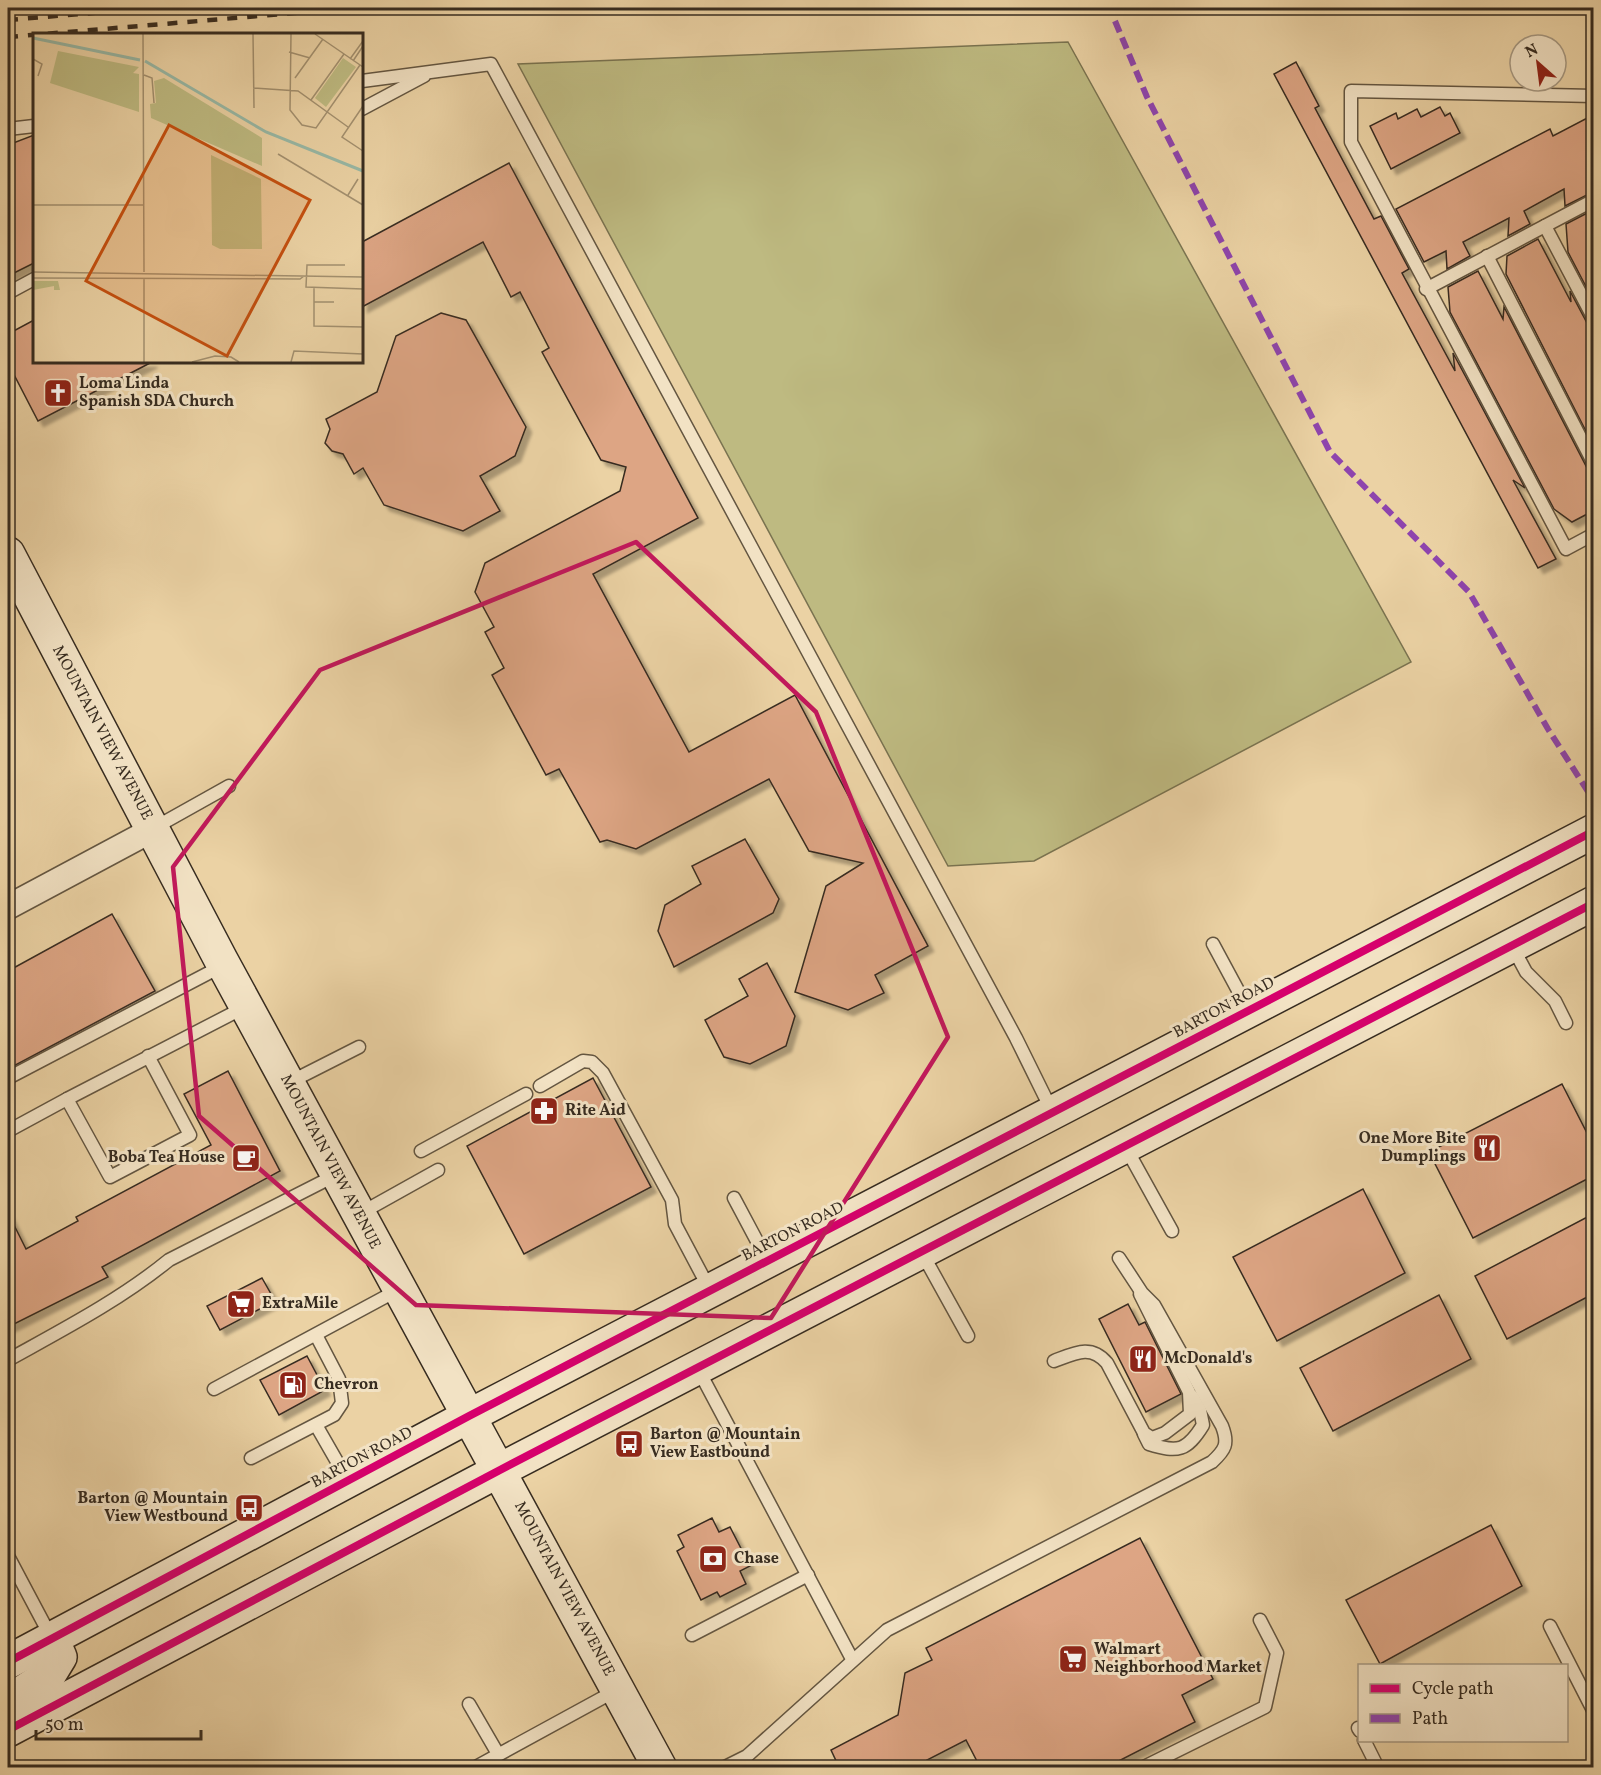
<svg xmlns="http://www.w3.org/2000/svg" width="1601" height="1775" font-family="Vollkorn,serif">
<style>
.green{fill:#beba81;stroke:#7a7350;stroke-width:1.5}
.building{fill:#dda584;stroke:#372c20;stroke-width:1.5;filter:url(#shadow)}
.lines{fill:none;stroke-linecap:round;stroke-linejoin:round}
.lane-casing{stroke:#645641;stroke-width:15}
.street-casing{stroke:#645641;stroke-width:27}
.secondary-casing{stroke:#372c20;stroke-width:36}
.lane{stroke:#f2e2c4;stroke-width:12}
.street{stroke:#f2e2c4;stroke-width:24}
.secondary{stroke:#f2e2c4;stroke-width:33}
.rail{stroke:#372c20;stroke-width:4.5;stroke-dasharray:10 10;stroke-linecap:butt}
.quiet{stroke:#8e44ad;stroke-width:6;stroke-dasharray:12 6;stroke-linecap:butt}
.cycleway-casing{stroke:#f2e2c4;stroke-width:11}
.cycleway{stroke:#d6006c;stroke-width:8}
.marked{fill:none;stroke:#c2185b;stroke-width:4.5;stroke-linejoin:round}
.labels{text-anchor:middle;dominant-baseline:central;stroke-width:6;stroke-linejoin:round;paint-order:stroke}
.poi-label{font-size:16px;font-weight:bold;fill:#372c20;stroke:#f2e2c4;text-anchor:start}
.street-label{font-size:16px;fill:#372c20;stroke:#f2e2c4}
.inset-river{fill:none;stroke:#98b8a5;stroke-width:3}
.inset-road{fill:none;stroke:#a3906f;stroke-width:1.5}
.view{fill:#c55010;fill-opacity:0.15;stroke:#c55010;stroke-width:3}
.inset-edge{fill:none;stroke:#372c20;stroke-width:3}
</style>
<defs>
<filter id="shadow"><feDropShadow dx="5.5" dy="5.5" stdDeviation="1.5" flood-color="#0004"/></filter>
</defs>
<rect width="100%" height="100%" fill="#ebd2a4"/>
<filter id="stains"><feTurbulence type="fractalNoise" baseFrequency=".00333" numOctaves="4"/><feColorMatrix values="0 0 0 0 .2 0 0 0 0 .09 0 0 0 0 .02 0 0 0 .5 -.17"/></filter>
<radialGradient id="worn" r=".72"><stop offset=".6" stop-color="#630" stop-opacity="0"/><stop offset="1" stop-color="#630" stop-opacity=".3"/></radialGradient>
<!-- green -->
<polygon class="green" points="1068,42 1411,662 1034,861 948,866 518,64"/>
<!-- building -->
<g class="building">
<polygon points="1296,62 1319,106 1315,108 1374,219 1381,216 1409,269 1402,273 1455,371 1453,353 1525,488 1513,480 1556,559 1538,568 1274,74"/>
<polygon points="1440,107 1445,116 1450,113 1460,133 1391,169 1370,126 1396,113 1398,119 1417,109 1421,117"/>
<polygon points="1593,115 1593,192 1565,206 1564,189 1524,211 1530,224 1508,236 1509,218 1463,242 1470,256 1447,269 1446,251 1424,262 1396,209 1550,129 1553,136"/>
<polygon points="34,135 34,263 8,276 8,145"/>
<polygon points="509,163 698,518 593,574 689,752 795,695 928,946 875,975 884,993 848,1010 795,992 826,886 863,863 809,851 769,779 636,849 607,840 600,842 559,769 546,775 492,675 504,668 485,632 494,627 475,592 485,563 620,491 626,467 601,460 542,352 549,348 520,292 511,297 483,242 362,307 362,242"/>
<polygon points="1593,210 1593,300 1568,252 1566,224"/>
<polygon points="1538,239 1571,302 1570,291 1587,323 1593,327 1593,445 1506,274 1507,256"/>
<polygon points="1478,271 1503,319 1504,307 1587,468 1593,472 1593,511 1572,522 1554,509 1450,312 1448,287"/>
<polygon points="441,313 466,320 526,427 515,456 480,476 500,511 463,531 384,505 363,468 354,474 343,454 332,451 325,443 330,429 326,419 377,392 396,336"/>
<polygon points="34,320 34,362 152,362 38,421 8,363 8,334"/>
<polygon points="745,839 779,899 773,913 674,967 658,931 665,905 701,884 692,866"/>
<polygon points="112,914 155,991 8,1069 8,971"/>
<polygon points="767,963 795,1016 786,1046 750,1064 724,1057 705,1020 748,996 739,979"/>
<polygon points="228,1071 280,1171 102,1267 108,1277 8,1327 8,1213 26,1249 78,1221 76,1217 211,1145 184,1094"/>
<polygon points="593,1078 651,1187 524,1254 467,1146"/>
<polygon points="1562,1084 1593,1145 1593,1176 1473,1238 1429,1152"/>
<polygon points="1363,1189 1405,1273 1277,1341 1233,1257"/>
<polygon points="1593,1214 1593,1294 1507,1339 1475,1276"/>
<polygon points="262,1278 275,1301 220,1330 207,1306"/>
<polygon points="1439,1295 1471,1359 1333,1431 1300,1368"/>
<polygon points="1128,1304 1139,1325 1145,1322 1181,1394 1146,1412 1099,1319"/>
<polygon points="307,1356 325,1390 279,1415 260,1380"/>
<polygon points="712,1518 719,1532 730,1527 750,1566 740,1571 746,1584 720,1597 717,1592 701,1600 677,1551 684,1547 678,1535"/>
<polygon points="1491,1525 1522,1586 1380,1664 1346,1600"/>
<polygon points="1140,1538 1213,1679 1182,1695 1195,1722 1107,1767 980,1767 966,1740 927,1760 931,1767 839,1767 831,1750 898,1715 905,1673 932,1660 926,1648"/>
</g>
<g class="lines">
<!-- lane casing -->
<g class="lane-casing">
<g id="lane">
<polyline points="362,81 491,64 1016,1038 1052,1111"/>
<polyline points="1594,96 1351,91 1351,142 1566,549 1594,534"/>
<polyline points="362,109 424,76"/>
<polyline points="8,129 34,126"/>
<polyline points="1545,226 1594,319"/>
<polyline points="1487,256 1594,464"/>
<polyline points="1426,289 1594,200"/>
<polyline points="8,293 34,279"/>
<polyline points="154,828 229,786"/>
<polyline points="1213,944 1248,1009"/>
<polyline points="1512,946 1526,972 1555,1001 1566,1023"/>
<polyline points="148,1056 190,1135 110,1177 67,1099 245,1007"/>
<polyline points="8,1078 222,966"/>
<polyline points="290,1082 359,1047"/>
<polyline points="540,1086 583,1061 592,1062 603,1073 672,1200 675,1224 710,1290"/>
<polyline points="8,1131 67,1099"/>
<polyline points="1126,1148 1172,1231"/>
<polyline points="421,1151 526,1094"/>
<polyline points="734,1198 767,1260"/>
<polyline points="361,1213 438,1170"/>
<polyline points="922,1253 968,1336"/>
<path d="M8,1360c54,-30 112,-60 161,-100l167,-85"/>
<path d="M1054,1361c21,-8 37,-17 53,2l37,70 8,5 13,-5 25,-19 -1,-22 -49,-98"/>
<polyline points="698,1369 852,1659"/>
<polyline points="214,1389 398,1290"/>
<polyline points="316,1425 347,1479"/>
<path d="M1144,1434l5,10c29,9 38,7 54,-19l-3,-15 -8,-14"/>
<polyline points="251,1458 334,1415 342,1403 339,1379 316,1335"/>
<polyline points="8,1556 51,1637"/>
<polyline points="1550,1626 1594,1712"/>
<polyline points="692,1635 808,1575"/>
<polyline points="469,1704 498,1754"/>
<polyline points="1358,1728 1360,1731"/>
<polyline points="1364,1740 1378,1768"/>
<polyline points="474,1768 615,1691"/>
<path d="M723,1768l24,-12 140,-126 325,-168c13,-12 17,-18 10,-36l-68,-121 -12,-12 -23,-35"/>
<polyline points="1142,1768 1265,1707 1277,1653 1260,1620"/>
</g>
</g>
<!-- street casing -->
<g class="street-casing">
<polyline id="street" points="8,907 152,830"/>
</g>
<!-- secondary casing -->
<g class="secondary-casing">
<g id="secondary">
<polyline points="8,554 221,960 660,1768"/>
<polyline points="8,1662 469,1416 1594,831"/>
<polyline points="8,1702 49,1675 60,1657 52,1639"/>
<polyline points="8,1730 500,1470 1594,903"/>
</g>
</g>
<!-- lane -->
<use href="#lane" class="lane"/>
<!-- street -->
<use href="#street" class="street"/>
<!-- secondary -->
<use href="#secondary" class="secondary"/>
<!-- rail -->
<g class="rail">
<polyline points="8,20 153,8"/>
<polyline points="8,37 354,8"/>
</g>
<!-- quiet -->
<polyline class="quiet" points="1115,21 1147,97 1330,452 1469,592 1548,729 1594,801"/>
<!-- cycleway casing -->
<g class="cycleway-casing">
<g id="cycleway">
<polyline points="8,1662 469,1416 1594,831"/>
<polyline points="8,1730 500,1470 1594,903"/>
</g>
</g>
<!-- cycleway -->
<use href="#cycleway" class="cycleway"/>
</g>
<!-- marked area -->
<path class="marked" d="M636,542l180,170 132,325 -177,281 -355,-13 -217,-189 -26,-249 147,-197z"/>
<!-- icons -->
<defs>
<g id="church-square" transform="scale(1.5)"><rect x="-9" y="-9" width="18" height="18" rx="4" fill="#8f2418" stroke="#f2e2c4"/><path d="M-1.2-6h2.4v3.5h3.3v2.4h-3.3V6h-2.4V-.1h-3.3v-2.4h3.3Z" fill="#fff"/></g>
<g id="pharmacy-square" transform="scale(1.5)"><rect x="-9" y="-9" width="18" height="18" rx="4" fill="#8f2418" stroke="#f2e2c4"/><path d="M-2-6h4v4h4v4h-4v4h-4v-4h-4v-4h4Z" fill="#fff"/></g>
<g id="restaurant-square" transform="scale(1.5)"><rect x="-9" y="-9" width="18" height="18" rx="4" fill="#8f2418" stroke="#f2e2c4"/><path d="M-5-6h1v4h1v-4h1v4h1v-4h1v5L-1.5 .5V6h-2V.5L-5-1ZM5-6V6H3V1.5H1.5Q1.5-4 5-6Z" fill="#fff"/></g>
<g id="cafe-square" transform="scale(1.5)"><rect x="-9" y="-9" width="18" height="18" rx="4" fill="#8f2418" stroke="#f2e2c4"/><path d="M-5.5-4.5H6V0H3Q3 3.5 0 3.5H-2.5Q-5.5 3.5-5.5 0ZM3-3.2v2h1.7v-2ZM-6 4.5H4V6H-6Z" fill="#fff"/></g>
<g id="supermarket-square" transform="scale(1.5)"><rect x="-9" y="-9" width="18" height="18" rx="4" fill="#8f2418" stroke="#f2e2c4"/><path d="M-6-5.5h2.5l.6 2H6L4.5 2H-2.5L-4.4-4H-6ZM-1.5 3.2a1.3 1.3 0 1 0 .1 0ZM3 3.2a1.3 1.3 0 1 0 .1 0Z" fill="#fff"/></g>
<g id="fuel-square" transform="scale(1.5)"><rect x="-9" y="-9" width="18" height="18" rx="4" fill="#8f2418" stroke="#f2e2c4"/><path d="M-5.5-6h7V0h2V4h1.3V-2.5L3-4.5l.8-.8L6-3V5H2.5V1h-1V6h-7ZM-4.2-4.7v3.2H.2V-4.7Z" fill="#fff"/></g>
<g id="bus-square" transform="scale(1.5)"><rect x="-9" y="-9" width="18" height="18" rx="4" fill="#8f2418" stroke="#f2e2c4"/><path d="M-5-6H5V4H4V6H2V4H-2V6H-4V4H-5ZM-3.5-4V0h7V-4ZM-3.5 1.2v1.5H-2V1.2ZM2 1.2v1.5H3.5V1.2Z" fill="#fff"/></g>
<g id="bank-square" transform="scale(1.5)"><rect x="-9" y="-9" width="18" height="18" rx="4" fill="#8f2418" stroke="#f2e2c4"/><path d="M-6-4H6V4H-6ZM0-2.3a2.3 2.3 0 1 0 0 4.6a2.3 2.3 0 1 0 0-4.6Z" fill="#fff"/></g>
</defs>
<g fill-rule="evenodd">
<use href="#church-square" x="58" y="393"/>
<use href="#pharmacy-square" x="544" y="1111"/>
<use href="#restaurant-square" x="1487" y="1148"/>
<use href="#cafe-square" x="246" y="1158"/>
<use href="#supermarket-square" x="241" y="1304"/>
<use href="#restaurant-square" x="1143" y="1359"/>
<use href="#fuel-square" x="293" y="1385"/>
<use href="#bus-square" x="629" y="1444"/>
<use href="#bus-square" x="249" y="1508"/>
<use href="#bank-square" x="713" y="1559"/>
<use href="#supermarket-square" x="1073" y="1659"/>
</g>
<g class="labels">
<!-- poi labels -->
<g class="poi-label">
<text x="79" y="384">Loma Linda<tspan x="79" dy="18">Spanish SDA Church</tspan></text>
<text x="565" y="1111">Rite Aid</text>
<text x="1466" y="1139" text-anchor="end">One More Bite<tspan x="1466" dy="18">Dumplings</tspan></text>
<text x="225" y="1158" text-anchor="end">Boba Tea House</text>
<text x="262" y="1304">ExtraMile</text>
<text x="1164" y="1359">McDonald's</text>
<text x="314" y="1385">Chevron</text>
<text x="650" y="1435">Barton @ Mountain<tspan x="650" dy="18">View Eastbound</tspan></text>
<text x="228" y="1499" text-anchor="end">Barton @ Mountain<tspan x="228" dy="18">View Westbound</tspan></text>
<text x="734" y="1559">Chase</text>
<text x="1094" y="1650">Walmart<tspan x="1094" dy="18">Neighborhood Market</tspan></text>
</g>
<!-- street labels -->
<g class="street-label">
<text transform="translate(102 733) rotate(62)">MOUNTAIN VIEW AVENUE</text>
<text transform="translate(1224 1008) rotate(-28)">BARTON ROAD</text>
<text transform="translate(330 1162) rotate(62)">MOUNTAIN VIEW AVENUE</text>
<text transform="translate(793 1232) rotate(-27)">BARTON ROAD</text>
<text transform="translate(362 1458) rotate(-28)">BARTON ROAD</text>
<text transform="translate(564 1589) rotate(62)">MOUNTAIN VIEW AVENUE</text>
</g>
</g>
<!-- overview -->
<g transform="translate(33 33)">
<rect width="330" height="330" fill="#ebd2a4"/>
<path d="M25,18l81,16 -6,6 6,1v38l-89,-29zM310,25l13,9 -30,40 -11,-9zM131,45l98,60v28l-111,-48 -1,-14 6,-1 -2,-22zM178,122l50,24 1,70h-42l-8,-4zM0,248h25l2,9h-6v-4l-21,4z" fill="#beba81"/>
<path class="inset-river" d="M0,5l107,22M112,28l121,71 97,39"/>
<path class="inset-road" d="M110,1l1,238M220,1l1,74M258,1l-1,76 12,15 14,3 44,-63M282,1l48,33M256,19l21,6M0,26l9,5 -4,12M317,26l13,-18M320,28l10,-15M111,42l8,3 2,25M262,45l28,-39M220,55l45,3 50,36M278,67l33,-46M330,73l-21,31 21,14M245,121l85,51M315,162l10,-16M0,172h110M312,232h-38l-1,22 57,2M0,239l330,5M0,245l267,1 4,-3M111,245v84M281,255v38l49,1M281,269h20M159,329l23,-6 16,1 8,5M258,329l3,-11 69,3"/>
<path class="view" d="M136,92l141,75 -83,156 -141,-75z"/>
<rect width="330" height="330" class="inset-edge"/>
</g>
<!-- margin -->
<rect width="1601" height="1775" fill="none" stroke="#ebd2a4" stroke-width="30"/>
<rect x="9" y="9" width="1583" height="1757" fill="none" stroke="#372c20" stroke-width="3"/>
<rect x="15" y="15" width="1571" height="1745" fill="none" stroke="#372c20" stroke-width="1.5"/>
<!-- legend -->
<rect x="1358" y="1664" width="210" height="78" fill="#f2e2c4" stroke="#a79982" stroke-width="1.5"/>
<rect x="1370" y="1684" width="30" height="9" fill="#d6006c" stroke="#a79982" stroke-width="1.5"/>
<text x="1412" y="1694" font-size="18" fill="#372c20">Cycle path</text>
<rect x="1370" y="1714" width="30" height="9" fill="#8e44ad" stroke="#a79982" stroke-width="1.5"/>
<text x="1412" y="1724" font-size="18" fill="#372c20">Path</text>
<!-- north arrow -->
<g transform="translate(1538 63) rotate(332)"><circle r="28" fill="#f2e2c4" stroke="#a79982" stroke-width="1.5"/>
<path d="M0-4.5L10 22L0 15L-10 22Z" fill="#8f2418"/>
<text y="-9" font-size="16" font-weight="bold" text-anchor="middle" fill="#372c20">N</text>
</g>
<!-- scale -->
<path d="M36 1730v9h165v-9" fill="none" stroke="#372c20" stroke-width="3"/>
<text x="45" y="1730" font-size="18" fill="#372c20" stroke="#f2e2c4" stroke-width="4.5" paint-order="stroke">50 m</text>
<rect width="100%" height="100%" filter="url(#stains)"/>
<rect width="100%" height="100%" fill="url(#worn)"/>
</svg>
